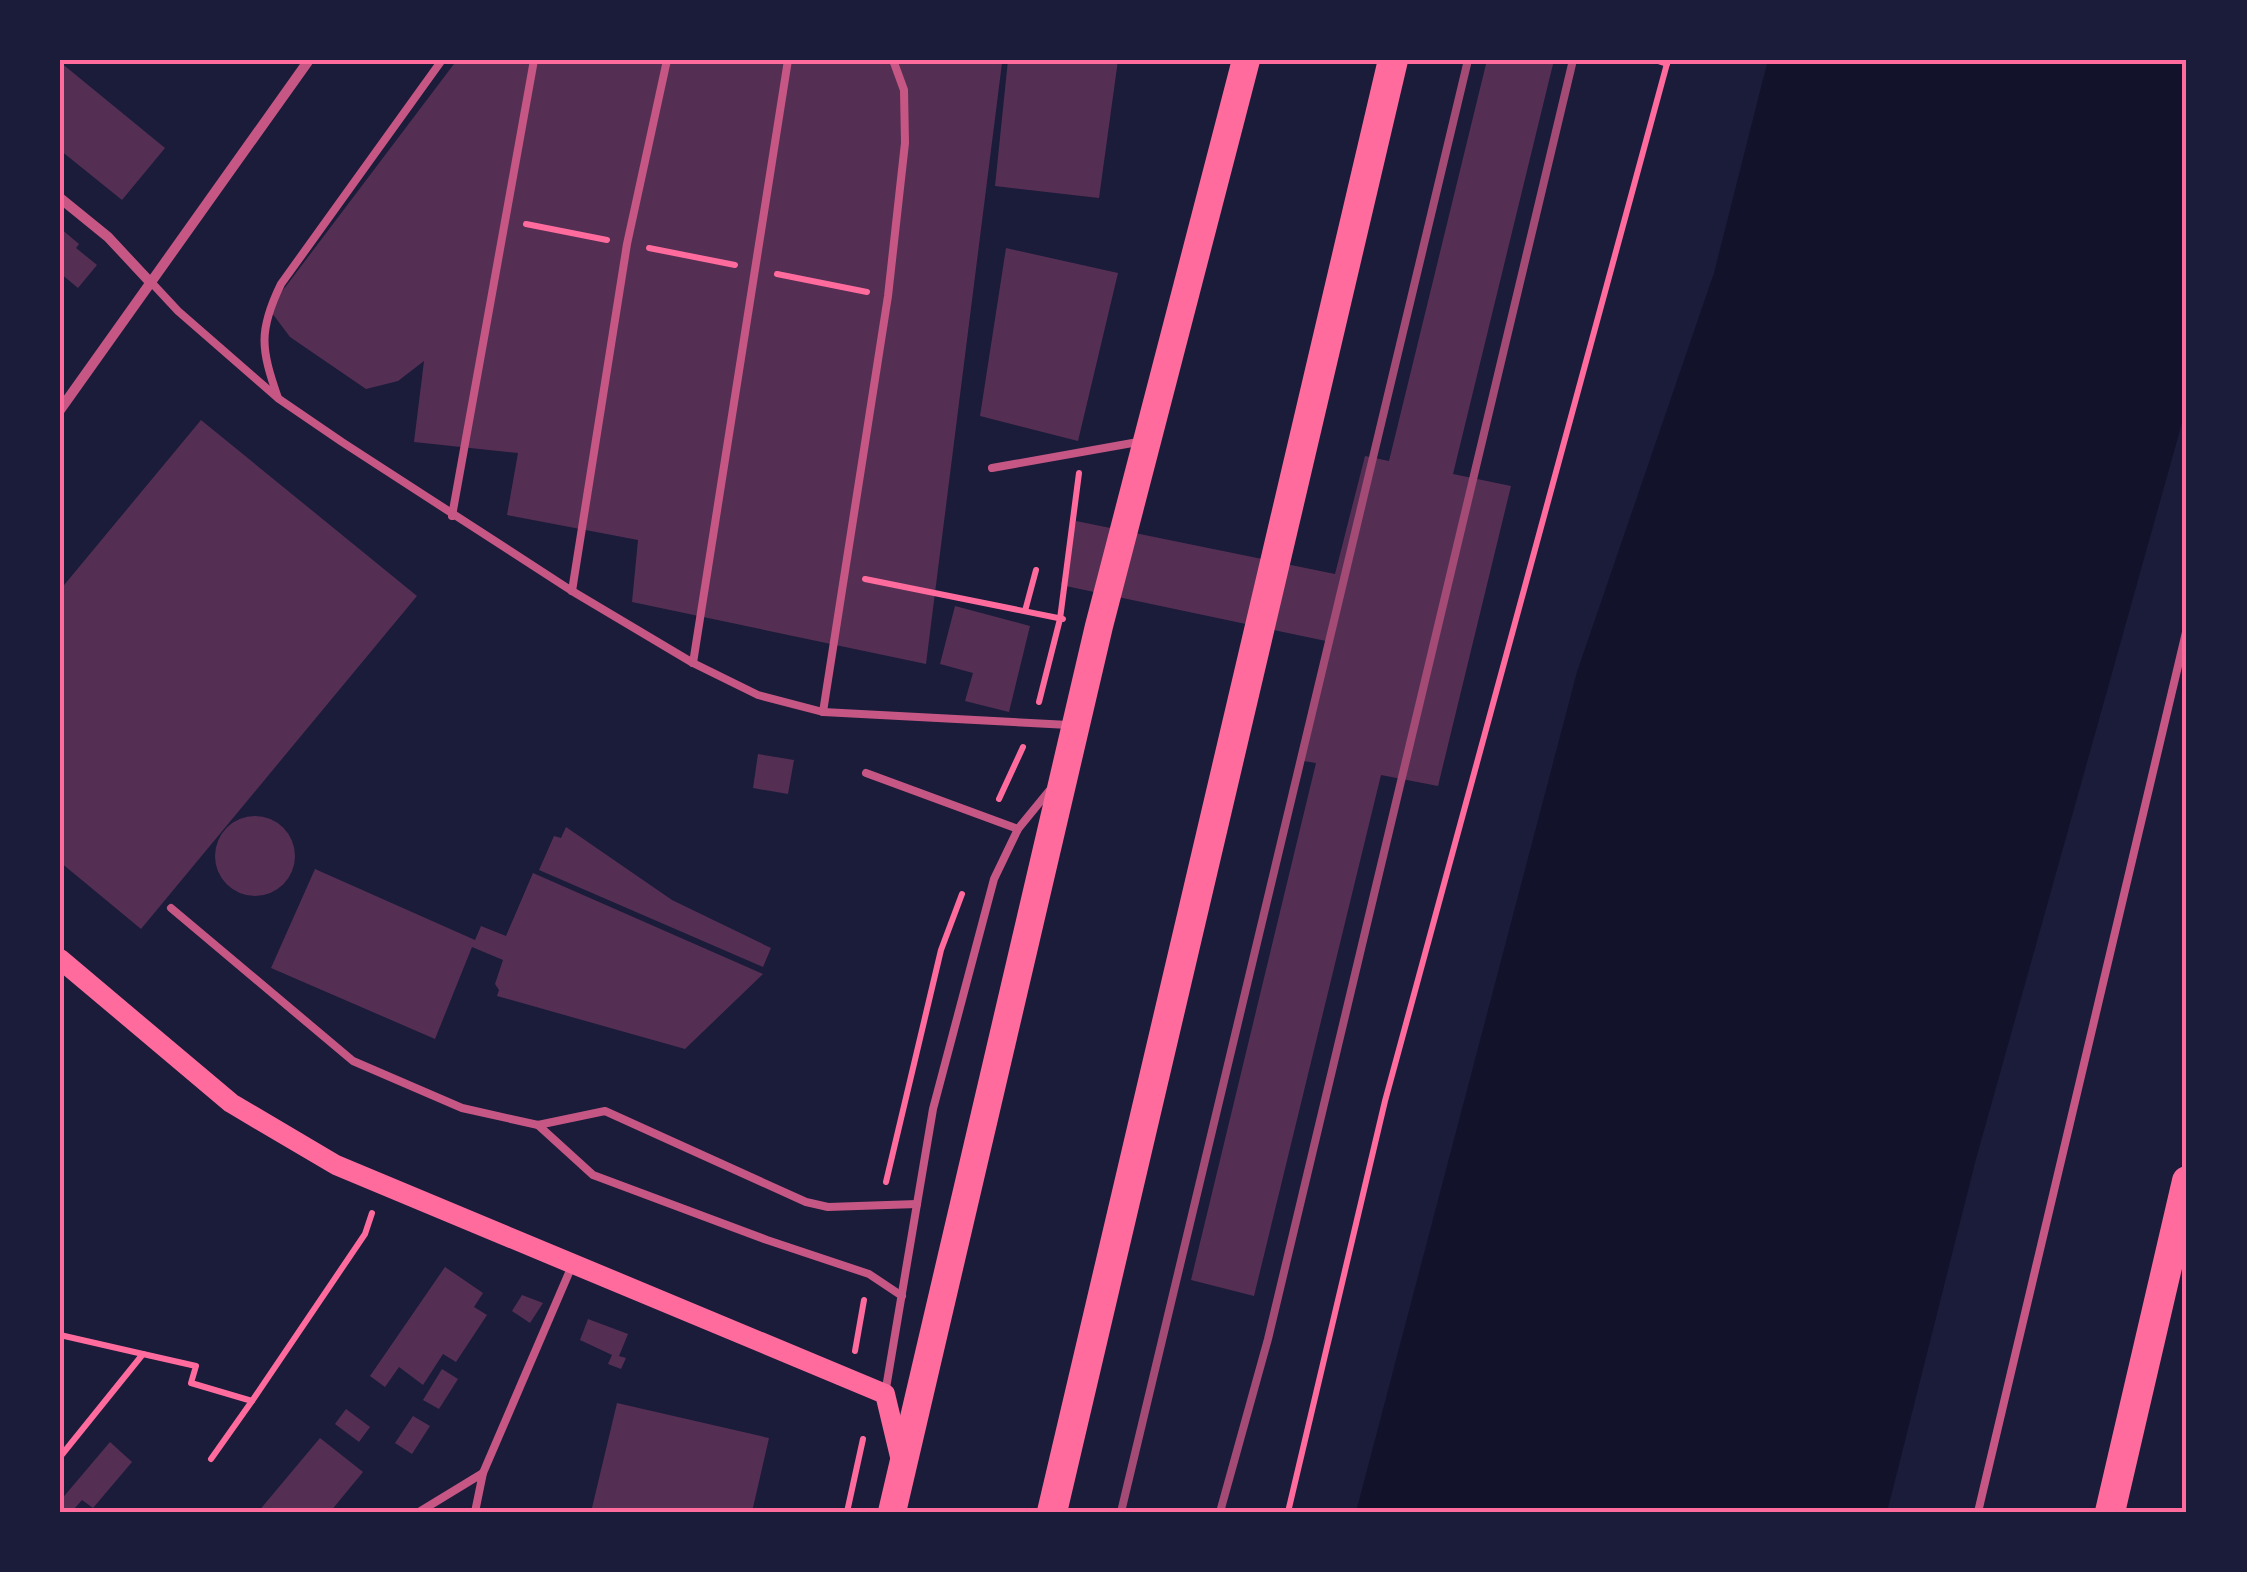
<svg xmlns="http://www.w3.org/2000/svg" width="2247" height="1572" font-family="Literata,serif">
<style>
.water{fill:#12122b}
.building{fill:#542f53}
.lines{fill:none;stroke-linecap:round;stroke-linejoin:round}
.path{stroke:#ff6b9d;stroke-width:6}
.service{stroke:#c65784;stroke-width:8}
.minor{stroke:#c65784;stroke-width:10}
.secondary{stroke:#ff6b9d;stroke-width:20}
.trunk{stroke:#ff6b9d;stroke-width:28}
.motorway{stroke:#ff6b9d;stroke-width:30}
.rail{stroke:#a44b75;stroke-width:8}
.neatline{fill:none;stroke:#ff6b9d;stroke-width:4}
</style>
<rect width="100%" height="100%" fill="#1b1b3a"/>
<!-- water -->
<polygon class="water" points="1768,60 2187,60 2187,405 1976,1159 1887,1512 1356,1512 1577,672 1714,273"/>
<!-- building -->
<g class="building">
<polygon points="457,60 978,60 1002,63 926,664 632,602 638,540 507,515 518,453 414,442 424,361 398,381 366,389 290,337 272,313 277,298"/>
<polygon points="1008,60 1118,60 1099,198 995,186"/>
<polygon points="1487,60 1554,60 1453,474 1511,486 1438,786 1381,775 1254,1296 1191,1280 1316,763 1297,760 1326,641 1061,585 1076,521 1335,574 1365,456 1389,461"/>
<polygon points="60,62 165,148 122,200 60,150"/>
<polygon points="60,228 79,244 76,248 97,265 78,288 60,273"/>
<polygon points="1006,248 1118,273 1078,441 980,416"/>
<polygon points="201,420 417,596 141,929 60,862 60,590"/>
<polygon points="955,606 1030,626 1009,712 965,701 973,673 940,664"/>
<polygon points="758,754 794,760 788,794 753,788"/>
<circle cx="255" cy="856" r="40"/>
<polygon points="566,827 672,900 771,948 763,967 539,870 554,836 561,838"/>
<polygon points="315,869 475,940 481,926 506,936 533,873 763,974 685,1049 497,996 499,990 495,984 503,960 472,947 435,1039 271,968"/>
<polygon points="445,1267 483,1293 474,1307 487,1315 456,1362 443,1354 423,1385 399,1367 385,1387 370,1376"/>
<polygon points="522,1295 543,1303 530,1323 512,1311"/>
<polygon points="588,1319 628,1334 619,1356 626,1358 621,1369 608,1364 612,1355 580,1340"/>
<polygon points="442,1369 458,1379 439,1409 423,1400"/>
<polygon points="617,1403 769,1438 752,1512 591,1512"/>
<polygon points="346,1409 370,1427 359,1442 335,1424"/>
<polygon points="413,1416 430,1426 412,1454 395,1443"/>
<polygon points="320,1438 363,1472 330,1512 258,1512"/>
<polygon points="110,1442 132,1462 93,1508 82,1500 75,1508 79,1512 60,1512 60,1501"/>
</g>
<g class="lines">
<!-- path -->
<g class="path">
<polyline points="1655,60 1667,64"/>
<polyline points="526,224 607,240"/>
<polyline points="649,248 735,265"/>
<polyline points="777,274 867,292"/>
<polyline points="865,579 1063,619"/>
<polyline points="1025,611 1036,570"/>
<polyline points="1039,702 1060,619 1079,473"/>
<polyline points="999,799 1023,747"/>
<polyline points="886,1182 941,950 962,894"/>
<polyline points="60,1335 143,1354 60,1457"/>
<polyline points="855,1351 864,1300"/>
<polyline points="143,1354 196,1366 191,1383 252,1401 211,1459"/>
<polyline points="252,1401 365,1234 372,1213"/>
<polyline points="847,1512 863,1439"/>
<polyline points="1288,1512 1385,1101 1668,60"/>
</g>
<!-- service -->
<g class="service">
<polyline points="151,282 178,311 279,399 342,442 572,591 693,663 758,695 823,712 1069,725"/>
<path d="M278,398c-17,-49 -20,-67 3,-114l161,-224"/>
<polyline points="992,468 1138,442"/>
<polyline points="452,516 534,60"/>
<polyline points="572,591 627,244 667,60"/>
<polyline points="693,663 788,60"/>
<polyline points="823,712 888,296 905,143 904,90 893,60"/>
<polyline points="866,773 1018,829"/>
<polyline points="171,908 353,1061 462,1108 538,1125 605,1111 806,1202 828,1207 917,1204"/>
<polyline points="538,1125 593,1175 767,1240 869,1274 902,1296"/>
<polyline points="885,1394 933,1109 994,879 1018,829 1049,791"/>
<polyline points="483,1473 571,1268"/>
<polyline points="419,1512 483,1473 475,1512"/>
<polyline points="1978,1512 2187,628"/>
</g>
<!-- minor -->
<g class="minor">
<polyline points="60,198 108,237 150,282"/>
<polyline points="60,410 309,60"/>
</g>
<!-- secondary -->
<polyline class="secondary" points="60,959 231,1103 336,1165 885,1394 902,1465"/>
<!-- trunk -->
<polyline class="trunk" points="892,1512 1099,626 1246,60"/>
<!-- motorway -->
<g class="motorway">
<polyline points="1052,1512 1393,60"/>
<polyline points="2110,1512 2187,1181"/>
</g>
<!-- rail -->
<g class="rail">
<polyline points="1121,1512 1468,60"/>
<polyline points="1220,1512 1268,1339 1573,60"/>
</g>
</g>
<!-- border -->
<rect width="2247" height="1572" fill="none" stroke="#1b1b3a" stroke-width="125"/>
<rect x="62" y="62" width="2122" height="1448" class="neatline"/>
</svg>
